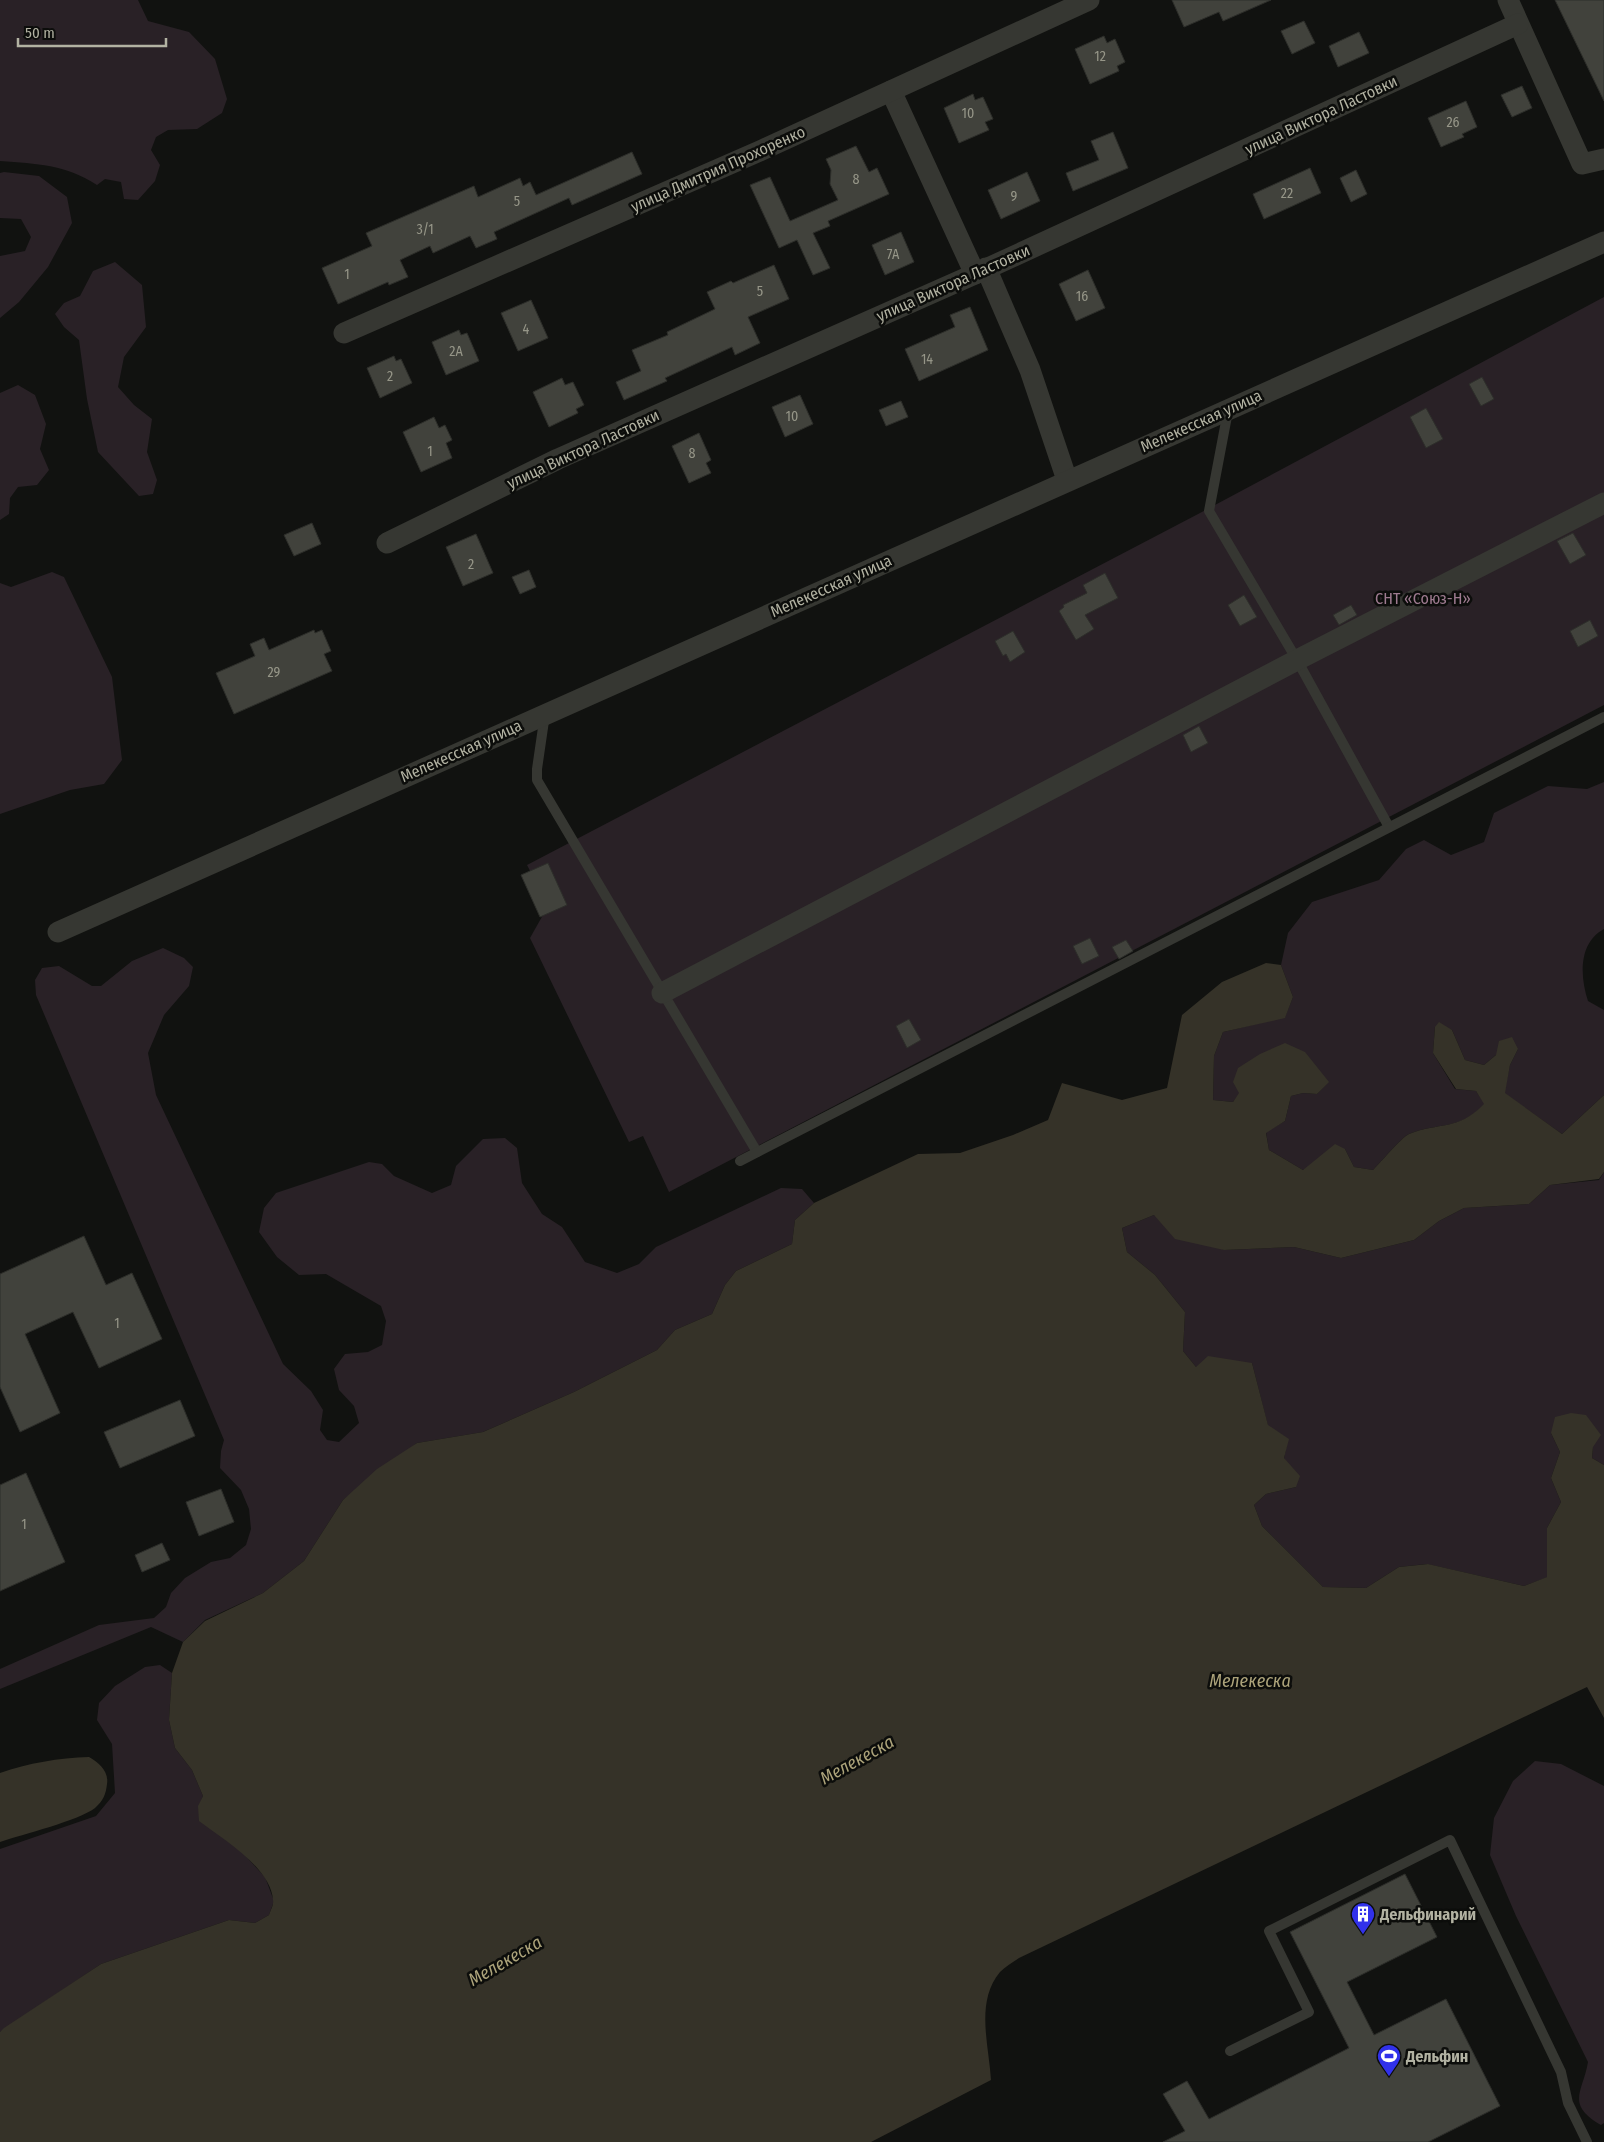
<svg xmlns="http://www.w3.org/2000/svg" width="1604" height="2142" font-family="'Fira Sans Condensed',sans-serif">
<style>
.green{fill:#292126}
.water{fill:#353228}
.building{fill:#41423c;stroke:#2d2e2a}
.lines{fill:none;stroke-linecap:round;stroke-linejoin:round}
.service{stroke:#363732;stroke-width:10}
.minor{stroke:#363732;stroke-width:21}
.labels{text-anchor:middle;dominant-baseline:central;stroke-width:5;stroke-linejoin:round;paint-order:stroke}
.number-label{font-size:14px;fill:#969688}
.street-label{font-size:16px;fill:#b2b2a2;stroke:#0c0d0b}
.park-label{font-size:16px;fill:#9d7a8f;stroke:#0c0d0b}
.poi-label{font-size:16px;font-weight:bold;fill:#b2b2a2;stroke:#0c0d0b;text-anchor:start}
.water-label{font-size:18px;font-style:italic;fill:#aca37a;stroke:#0c0d0b}
</style>
<rect width="100%" height="100%" fill="#111210"/>
<!-- green -->
<g class="green">
<path d="M0,0h138l10,21 41,11 26,27 12,40 -5,14 -25,16 -29,1 -12,7 -5,13 9,15 -5,16 -17,19 -14,-1 -3,-17 -16,-3 -8,6c-33,-21 -59,-21 -97,-24z"/>
<polygon points="4,172 39,176 67,197 72,223 48,267 19,302 0,318 0,256 25,251 31,237 21,219 0,218 0,173"/>
<polygon points="115,262 142,285 146,327 124,357 118,387 134,405 152,419 147,452 157,480 153,494 139,496 98,452 87,399 79,340 64,327 55,314 64,303 80,296 93,271"/>
<polygon points="1604,297 1604,705 669,1192 643,1136 629,1142 530,938 548,906 527,865 1200,513"/>
<polygon points="18,385 35,395 46,424 40,449 49,470 37,485 18,487 10,498 9,514 0,520 0,393"/>
<polygon points="52,572 64,577 112,677 122,760 104,784 70,790 0,814 0,583 11,587"/>
<path d="M1604,782v147c-26,14 -24,48 -16,72l16,9v85l-42,39 -58,-41 6,-28 8,-16 -22,6 -12,10 -19,-5 -13,-30 -17,-3 -2,26 22,36 21,2 9,13c-26,27 -46,18 -76,30 -8,4 -28,28 -36,36l-19,-3 -9,-18 -42,21 -34,-20 -3,-18 19,-11 6,-25 12,-3 14,1 11,-12 -88,11 -7,9 -20,-2 1,-44 9,-24 62,-15 8,-20 -12,-32 7,-32 24,-31 67,-22 27,-31 18,-9 27,15 33,-13 10,-29 54,-27 39,3z"/>
<polygon points="163,948 184,958 193,967 189,986 164,1015 148,1053 156,1095 283,1364 311,1391 323,1410 320,1430 327,1440 339,1442 359,1423 354,1406 339,1390 334,1369 345,1354 368,1352 382,1345 386,1321 381,1306 326,1274 299,1275 277,1257 259,1232 264,1208 276,1193 369,1162 382,1164 394,1176 432,1193 451,1185 456,1166 483,1139 505,1138 517,1148 522,1183 542,1214 562,1227 585,1262 617,1273 639,1264 656,1247 781,1188 802,1189 814,1203 795,1220 792,1244 736,1271 725,1285 712,1314 675,1330 657,1350 574,1392 483,1432 417,1443 343,1500 304,1561 263,1593 205,1620 183,1642 151,1627 0,1689 0,1669 99,1625 154,1618 166,1607 171,1593 185,1578 211,1562 230,1558 246,1545 251,1529 249,1509 241,1490 220,1468 221,1451 224,1440 36,995 35,980 42,968 59,966 92,986 101,986 132,961"/>
<polygon points="1604,1172 1604,1465 1592,1458 1593,1447 1551,1433 1560,1452 1551,1478 1561,1502 1547,1528 1548,1577 1524,1586 1427,1564 1399,1567 1366,1588 1323,1587 1262,1526 1254,1505 1266,1494 1296,1487 1284,1458 1288,1439 1268,1426 1252,1363 1196,1367 1183,1351 1185,1312 1155,1275 1127,1252 1122,1228 1154,1215 1224,1250 1294,1247 1341,1258 1414,1240 1439,1221 1464,1208 1529,1204 1550,1185 1599,1180"/>
<polygon points="160,1665 172,1673 169,1720 175,1748 192,1770 203,1796 199,1806 265,1877 274,1901 269,1915 255,1923 229,1920 101,1964 0,2032 0,1849 96,1816 115,1793 112,1744 97,1720 99,1703 115,1686 145,1667"/>
<path d="M1535,1761l26,3 43,22v337l-3,2c-36,-21 -18,-33 -13,-63l-72,-146 -26,-61 4,-37 19,-37z"/>
</g>
<!-- water -->
<g class="water">
<path d="M1266,963l15,2 12,32 -8,21 -62,14 -9,24 -1,44 20,2 6,-9 -6,-11 5,-14 22,-14 25,-11 20,9 24,30 -12,12 -14,-1 -12,3 -6,25 -19,12 3,17 34,20 32,-26 10,5 9,18 19,3c8,-8 28,-32 36,-36 30,-12 49,-3 75,-30l-8,-13 -20,-2 -23,-36 2,-26 4,-5 13,8 13,30 19,5 12,-10 3,-14 13,-4 6,12 -8,16 -5,28 57,41 42,-39v77l-5,7 -49,6 -21,19 -65,4 -25,13 -25,19 -73,18 -47,-11 -70,3 -49,-11 -21,-24 -32,13 5,24 28,23 30,37 -2,39 13,16 12,-11 44,7 16,62 21,14 -5,19 16,18 -4,11 -30,7 -12,11 8,21 61,61 43,1 33,-21 29,-3 96,22 23,-9v-49l14,-26 -10,-24 9,-26 -9,-19 4,-16 16,-4 15,2 15,20 -8,12 -1,11 12,7v253l-17,-31 -568,271c-6,4 -14,9 -19,14 -25,30 -11,73 -9,108l-120,62h-871v-110l4,-4 97,-64 128,-44 26,3 14,-8c1,-4 5,-10 4,-15 -2,-32 -50,-61 -74,-79l-1,-15 5,-10 -11,-26 -17,-22 -6,-28 3,-47 11,-31 22,-21 58,-28 41,-32 39,-61 34,-31 40,-26 66,-11 91,-40 83,-42 18,-20 37,-16 13,-29 11,-14 56,-27 3,-24 19,-17 104,-49 42,-1 53,-18 35,-15 14,-37 60,17 45,-12 15,-73 40,-33z"/>
<path d="M89,1757c10,6 20,14 18,27 -1,10 -4,17 -12,24 -17,13 -72,26 -95,34v-69c28,-10 59,-15 89,-16z"/>
</g>
<!-- building -->
<g class="building">
<polygon points="1172,0 1271,0 1223,21 1219,12 1184,27"/>
<polygon points="1555,0 1604,0 1604,101"/>
<polygon points="1304,21 1315,43 1292,54 1281,31"/>
<polygon points="1359,32 1369,53 1338,67 1329,46"/>
<polygon points="1104,36 1107,43 1115,39 1125,62 1117,66 1119,71 1090,84 1075,49"/>
<polygon points="1522,86 1532,108 1512,117 1501,95"/>
<polygon points="973,94 975,100 983,97 993,119 985,122 989,130 959,143 944,108"/>
<polygon points="1466,101 1477,127 1462,134 1464,137 1441,147 1428,118"/>
<polygon points="1113,132 1128,168 1073,191 1066,173 1099,160 1091,141"/>
<polygon points="856,146 869,172 877,168 889,194 828,221 830,226 813,233 830,268 813,275 797,240 779,248 750,185 770,177 790,221 838,200 830,184 831,170 826,159"/>
<polygon points="632,152 642,174 572,205 569,198 494,232 497,239 476,248 470,236 433,253 430,246 400,260 408,277 389,285 388,282 338,304 322,268 372,246 366,233 474,186 478,197 520,178 523,186 530,182 536,195"/>
<polygon points="1310,168 1321,193 1264,219 1253,194"/>
<polygon points="1356,170 1367,194 1351,202 1340,178"/>
<polygon points="1027,172 1040,201 1001,219 988,190"/>
<polygon points="901,232 914,262 885,275 872,245"/>
<polygon points="774,265 789,299 748,317 760,343 735,355 732,347 665,378 667,381 624,400 616,382 641,371 632,350 668,335 667,332 715,309 707,292 731,281 733,283"/>
<polygon points="1088,270 1105,308 1076,321 1059,284"/>
<polygon points="531,300 548,338 518,351 501,313"/>
<polygon points="970,307 988,350 919,381 905,349 955,327 950,315"/>
<polygon points="459,330 461,335 467,333 479,361 446,375 432,342"/>
<polygon points="394,356 396,361 401,359 412,383 380,398 367,368"/>
<polygon points="1482,377 1494,399 1481,406 1469,384"/>
<polygon points="562,378 565,385 573,382 584,405 576,409 578,413 549,427 533,392"/>
<polygon points="800,395 813,424 785,437 772,407"/>
<polygon points="901,401 908,417 886,426 879,410"/>
<polygon points="1426,408 1443,439 1426,448 1410,417"/>
<polygon points="434,417 439,428 445,425 452,440 446,443 452,458 421,472 403,432"/>
<polygon points="699,433 711,460 706,463 711,473 689,483 672,446"/>
<polygon points="312,523 321,544 294,556 284,535"/>
<polygon points="1573,533 1586,555 1570,564 1557,541"/>
<polygon points="476,534 493,573 463,586 446,547"/>
<polygon points="529,570 536,587 520,594 512,577"/>
<polygon points="1105,573 1118,598 1085,615 1094,629 1076,640 1059,611 1064,607 1063,605 1087,593 1083,585"/>
<polygon points="1244,595 1257,617 1240,626 1228,605"/>
<polygon points="1351,605 1357,615 1339,625 1333,615"/>
<polygon points="1590,620 1598,636 1578,647 1570,631"/>
<polygon points="314,630 315,633 322,630 331,651 324,654 332,671 234,714 216,673 255,656 250,644 264,638 269,650"/>
<polygon points="1013,631 1025,652 1010,662 1006,654 1003,656 995,641"/>
<polygon points="1199,726 1208,743 1191,752 1183,735"/>
<polygon points="548,863 567,905 540,917 521,875"/>
<polygon points="1090,938 1099,956 1082,964 1073,946"/>
<polygon points="1126,940 1133,951 1119,959 1112,947"/>
<polygon points="909,1019 921,1040 907,1048 896,1026"/>
<polygon points="84,1236 106,1285 132,1273 162,1339 99,1368 73,1312 25,1334 60,1413 20,1432 0,1387 0,1274"/>
<polygon points="180,1400 195,1436 120,1468 104,1432"/>
<polygon points="26,1473 65,1562 0,1591 0,1485"/>
<polygon points="221,1489 234,1522 199,1536 186,1502"/>
<polygon points="162,1543 170,1560 142,1572 135,1555"/>
<polygon points="1405,1874 1437,1937 1347,1982 1374,2035 1446,1999 1500,2106 1428,2142 1163,2142 1185,2131 1163,2094 1187,2081 1209,2119 1349,2048 1290,1932"/>
</g>
<g class="lines">
<!-- service -->
<g class="service">
<polyline points="1228,411 1209,511 1297,660 1389,827"/>
<polyline points="545,714 537,769 537,780 757,1152"/>
<polyline points="740,1161 1604,717"/>
<polyline points="1230,2051 1309,2012 1269,1931 1450,1840 1561,2072 1568,2103 1587,2142"/>
</g>
<!-- minor -->
<g class="minor">
<polyline points="1508,0 1582,164 1604,159"/>
<polyline points="891,91 975,274"/>
<polyline points="986,268 1030,370 1067,480"/>
<polyline points="344,333 762,150 1089,0"/>
<polyline points="387,543 558,459 975,274 1518,24"/>
<polyline points="58,932 1604,242"/>
<polyline points="662,993 1297,660 1604,503"/>
</g>
</g>
<!-- icons -->
<defs>
<g id="building-pin" transform="scale(1.25)"><path d="M0 17L-7.5 6A9.5 9.5 0 1 1 7.5 6Z" fill="#3131ea" stroke="#0c0d0b"/><path d="M-4-6H4V6H1V3H-1V6H-4ZM-2.5-4.3h1.7v1.8h-1.7ZM.8-4.3h1.7v1.8H.8ZM-2.5-1h1.7V.8h-1.7ZM.8-1h1.7V.8H.8Z" fill="#fff"/></g>
<g id="stadium-pin" transform="scale(1.25)"><path d="M0 17L-7.5 6A9.5 9.5 0 1 1 7.5 6Z" fill="#3131ea" stroke="#0c0d0b"/><path d="M0-5a6.5 5 0 1 0 0 10a6.5 5 0 1 0 0-10ZM-3.5-1.8h7v3.6h-7Z" fill="#fff"/></g>
</defs>
<g fill-rule="evenodd">
<use href="#building-pin" x="1363" y="1914"/>
<use href="#stadium-pin" x="1389" y="2056"/>
</g>
<g class="labels">
<!-- number labels -->
<g class="number-label">
<text x="1100" y="56">12</text>
<text x="968" y="113">10</text>
<text x="1453" y="122">26</text>
<text x="856" y="179">8</text>
<text x="1287" y="193">22</text>
<text x="1014" y="196">9</text>
<text x="517" y="201">5</text>
<text x="425" y="229">3/1</text>
<text x="893" y="254">7А</text>
<text x="347" y="274">1</text>
<text x="760" y="291">5</text>
<text x="1082" y="296">16</text>
<text x="526" y="329">4</text>
<text x="456" y="351">2А</text>
<text x="927" y="359">14</text>
<text x="390" y="376">2</text>
<text x="792" y="416">10</text>
<text x="430" y="451">1</text>
<text x="692" y="453">8</text>
<text x="471" y="564">2</text>
<text x="274" y="672">29</text>
<text x="117" y="1323">1</text>
<text x="24" y="1524">1</text>
</g>
<!-- street labels -->
<g class="street-label">
<text transform="translate(1321 115) rotate(-25)">улица Виктора Ластовки</text>
<text transform="translate(718 169) rotate(-24)">улица Дмитрия Прохоренко</text>
<text transform="translate(953 283) rotate(-24)">улица Виктора Ластовки</text>
<text transform="translate(1201 421) rotate(-24)">Мелекесская улица</text>
<text transform="translate(583 449) rotate(-25)">улица Виктора Ластовки</text>
<text transform="translate(831 586) rotate(-24)">Мелекесская улица</text>
<text transform="translate(461 751) rotate(-24)">Мелекесская улица</text>
</g>
<!-- park labels -->
<g class="park-label">
<text x="1423" y="598">СНТ «Союз-Н»</text>
</g>
<!-- poi labels -->
<g class="poi-label">
<text x="1380" y="1914">Дельфинарий</text>
<text x="1406" y="2056">Дельфин</text>
</g>
<!-- water labels -->
<g class="water-label">
<text x="1250" y="1681">Мелекеска</text>
<text transform="translate(857 1760) rotate(-29)">Мелекеска</text>
<text transform="translate(505 1961) rotate(-30)">Мелекеска</text>
</g>
</g>
<!-- scale -->
<path d="M18 38v8h148v-8" fill="none" stroke="#b2b2a2" stroke-width="2.5"/>
<text x="25" y="38" font-size="15" fill="#b2b2a2" stroke="#0c0d0b" stroke-width="4" paint-order="stroke">50 m</text>
</svg>
